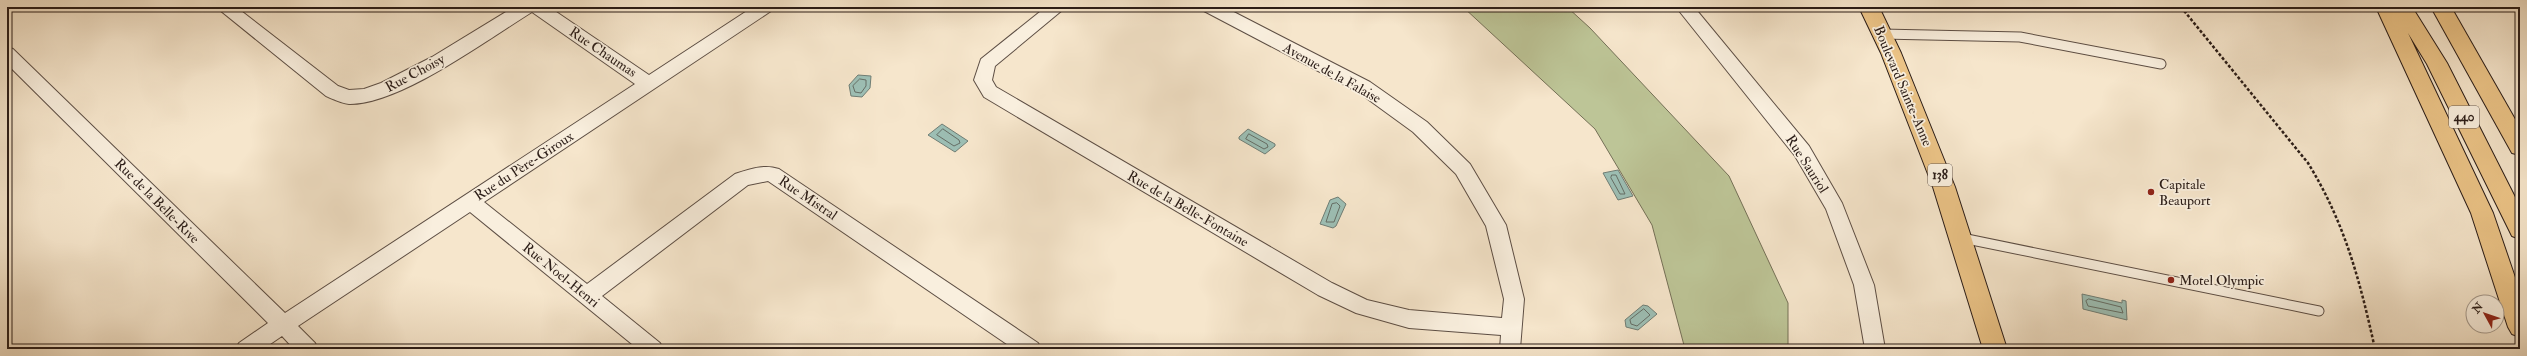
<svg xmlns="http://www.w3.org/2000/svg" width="2527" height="356" font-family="'IM FELL Double Pica',serif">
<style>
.green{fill:#bdc597;stroke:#747057}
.water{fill:#9dc0b6;stroke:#6f7e76}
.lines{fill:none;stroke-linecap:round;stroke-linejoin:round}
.shore{stroke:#646e66;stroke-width:1}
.lane-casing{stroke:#5d4e44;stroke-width:11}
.street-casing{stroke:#5d4e44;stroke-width:2}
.primary-casing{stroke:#2a1c17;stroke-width:2}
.highway-casing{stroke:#2a1c17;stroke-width:2}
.path{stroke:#2a1c17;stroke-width:2.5;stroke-dasharray:3 2;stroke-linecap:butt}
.lane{stroke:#f9efde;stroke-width:9}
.street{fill:#f9efde;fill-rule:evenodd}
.primary{fill:#ebc386;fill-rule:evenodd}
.highway{fill:#ebc386;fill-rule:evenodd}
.poi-dot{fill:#8f2418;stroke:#f9efde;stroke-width:1.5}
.labels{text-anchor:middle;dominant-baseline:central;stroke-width:3.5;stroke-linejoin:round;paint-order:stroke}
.shield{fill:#f9efde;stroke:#685b53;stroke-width:1}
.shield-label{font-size:13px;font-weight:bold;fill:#2a1c17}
.street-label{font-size:14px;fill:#2a1c17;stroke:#f9efde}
.poi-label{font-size:14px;fill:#2a1c17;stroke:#f9efde;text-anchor:start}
</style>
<rect width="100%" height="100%" fill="#f6e6cc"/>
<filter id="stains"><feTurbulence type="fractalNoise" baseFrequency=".005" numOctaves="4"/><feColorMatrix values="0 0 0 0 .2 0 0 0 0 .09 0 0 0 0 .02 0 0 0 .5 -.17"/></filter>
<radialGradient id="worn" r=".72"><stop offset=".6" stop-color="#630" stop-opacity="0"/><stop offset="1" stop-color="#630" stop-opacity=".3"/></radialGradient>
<!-- green -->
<polygon class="green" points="1463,7 1567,7 1590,28 1729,176 1788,303 1788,349 1685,349 1652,225 1595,129"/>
<!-- water -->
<g class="water">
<polygon points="858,75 871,76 870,88 862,97 851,96 849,85"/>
<polygon points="942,124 968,141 955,152 928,135"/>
<polygon points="1248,129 1275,144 1275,146 1265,154 1239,139 1239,137"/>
<polygon points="1618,170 1633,196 1618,200 1603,173"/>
<polygon points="1338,197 1346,204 1336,226 1333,228 1320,224 1330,200"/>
<polygon points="2082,294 2122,303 2122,300 2126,301 2127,320 2083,309"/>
<polygon points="1643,305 1648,306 1657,314 1638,330 1626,327 1625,320"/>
</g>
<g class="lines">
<!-- shore -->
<g class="shore">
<polygon points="860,79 866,80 866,86 861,93 855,92 853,86"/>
<polygon points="943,129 959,140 960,143 954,146 937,135"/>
<polygon points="1249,134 1267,144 1268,147 1264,149 1246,139"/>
<polygon points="1612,175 1616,175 1625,194 1620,194 1611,178"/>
<polygon points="1337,203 1340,206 1334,222 1326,222 1332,204"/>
<polygon points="2089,299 2121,307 2123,313 2088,306 2086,301"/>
<polygon points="1644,309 1650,315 1637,326 1631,324 1630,320"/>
</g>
<!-- lane casing -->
<g class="lane-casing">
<g id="lane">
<polyline points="1882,34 2020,37 2161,64"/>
<polyline points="1962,238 2319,311"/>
</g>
</g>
<!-- street casing -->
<g class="street-casing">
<g id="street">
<path d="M216,7h20l102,79 11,4 15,-1 17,-6 51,-26 82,-50h35l100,68 104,-68h21l-3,4 -287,191 103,82 148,-110c15,-5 29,-10 44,-5l259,174 3,6h-27l-246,-168 -20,4 -146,111 58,47 3,6h-25l-168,-137 -172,114 17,17 3,6h-24l-12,-13 -19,13h-27l3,-6 29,-20 -261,-259v-17l6,2 272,264 350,-229 -103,-72c-44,27 -132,93 -183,92 -8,-1 -16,-5 -23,-8z"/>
<polygon points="1046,7 1066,7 995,66 992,80 996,87 1332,283 1367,300 1409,310 1502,318 1504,299 1486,226 1456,174 1413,132 1358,92 1204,11 1201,7 1224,7 1370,82 1427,122 1470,164 1506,225 1524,299 1520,349 1500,349 1501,335 1409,328 1356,313 1318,295 984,97 974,80 981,59"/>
<polygon points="1676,7 1694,7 1809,146 1842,203 1874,285 1885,349 1865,349 1854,285 1826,209 1795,156"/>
</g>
</g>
<!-- primary casing -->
<g class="primary-casing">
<polygon id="primary" points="1859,7 1879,7 1901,53 1955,187 2007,349 1983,349 1933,187 1881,53"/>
</g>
<!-- highway casing -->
<g class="highway-casing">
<g id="highway">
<polygon points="2376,7 2412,7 2447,63 2520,207 2520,239 2512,236 2427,64 2408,33 2493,213 2520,292 2520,337 2512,334 2508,327 2471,213"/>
<polygon points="2431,7 2451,7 2520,128 2520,155 2512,153"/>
</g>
</g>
<!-- path -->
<path class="path" d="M2181,7l127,156c37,60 52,118 67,186"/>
<!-- lane -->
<use href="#lane" class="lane"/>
<!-- street -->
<use href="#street" class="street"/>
<!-- primary -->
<use href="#primary" class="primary"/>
<!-- highway -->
<use href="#highway" class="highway"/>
</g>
<!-- markers -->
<g class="poi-dot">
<circle cx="2151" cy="192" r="4"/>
<circle cx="2171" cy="280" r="4"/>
</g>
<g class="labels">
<!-- shield labels -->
<g class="shield">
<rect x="2449" y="106" width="30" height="22" rx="3"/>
<rect x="1928" y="164" width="24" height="22" rx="3"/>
</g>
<g class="shield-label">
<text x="2464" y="117">440</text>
<text x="1940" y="175">138</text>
</g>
<!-- street labels -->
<g class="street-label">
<text transform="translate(603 52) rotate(34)">Rue Chaumas</text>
<text transform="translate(415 73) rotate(-28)">Rue Choisy</text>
<text transform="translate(1332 73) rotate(29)">Avenue de la Falaise</text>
<text transform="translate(1903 86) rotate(67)">Boulevard Sainte-Anne</text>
<text transform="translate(1807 164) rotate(57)">Rue Sauriol</text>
<text transform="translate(524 166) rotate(-33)">Rue du Père-Giroux</text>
<text transform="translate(808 198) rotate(34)">Rue Mistral</text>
<text transform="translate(157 201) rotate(45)">Rue de la Belle-Rive</text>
<text transform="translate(1188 209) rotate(30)">Rue de la Belle-Fontaine</text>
<text transform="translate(561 275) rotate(39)">Rue Noel-Henri</text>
</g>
<!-- poi labels -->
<g class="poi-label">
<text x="2159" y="184">Capitale<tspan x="2159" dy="16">Beauport</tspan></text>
<text x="2179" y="280">Motel Olympic</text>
</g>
</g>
<!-- margin -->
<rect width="2527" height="356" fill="none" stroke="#f6e6cc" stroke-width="24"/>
<rect x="8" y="8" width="2511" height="340" fill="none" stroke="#2a1c17" stroke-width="2"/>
<rect x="12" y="12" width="2503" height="332" fill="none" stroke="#2a1c17"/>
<!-- north arrow -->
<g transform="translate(2485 314) rotate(310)"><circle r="19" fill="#f9efde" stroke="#a69b8e"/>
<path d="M0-3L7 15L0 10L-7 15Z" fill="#8f2418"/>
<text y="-6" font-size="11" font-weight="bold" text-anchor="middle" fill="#2a1c17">N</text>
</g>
<rect width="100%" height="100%" filter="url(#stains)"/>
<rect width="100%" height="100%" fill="url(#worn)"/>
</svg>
